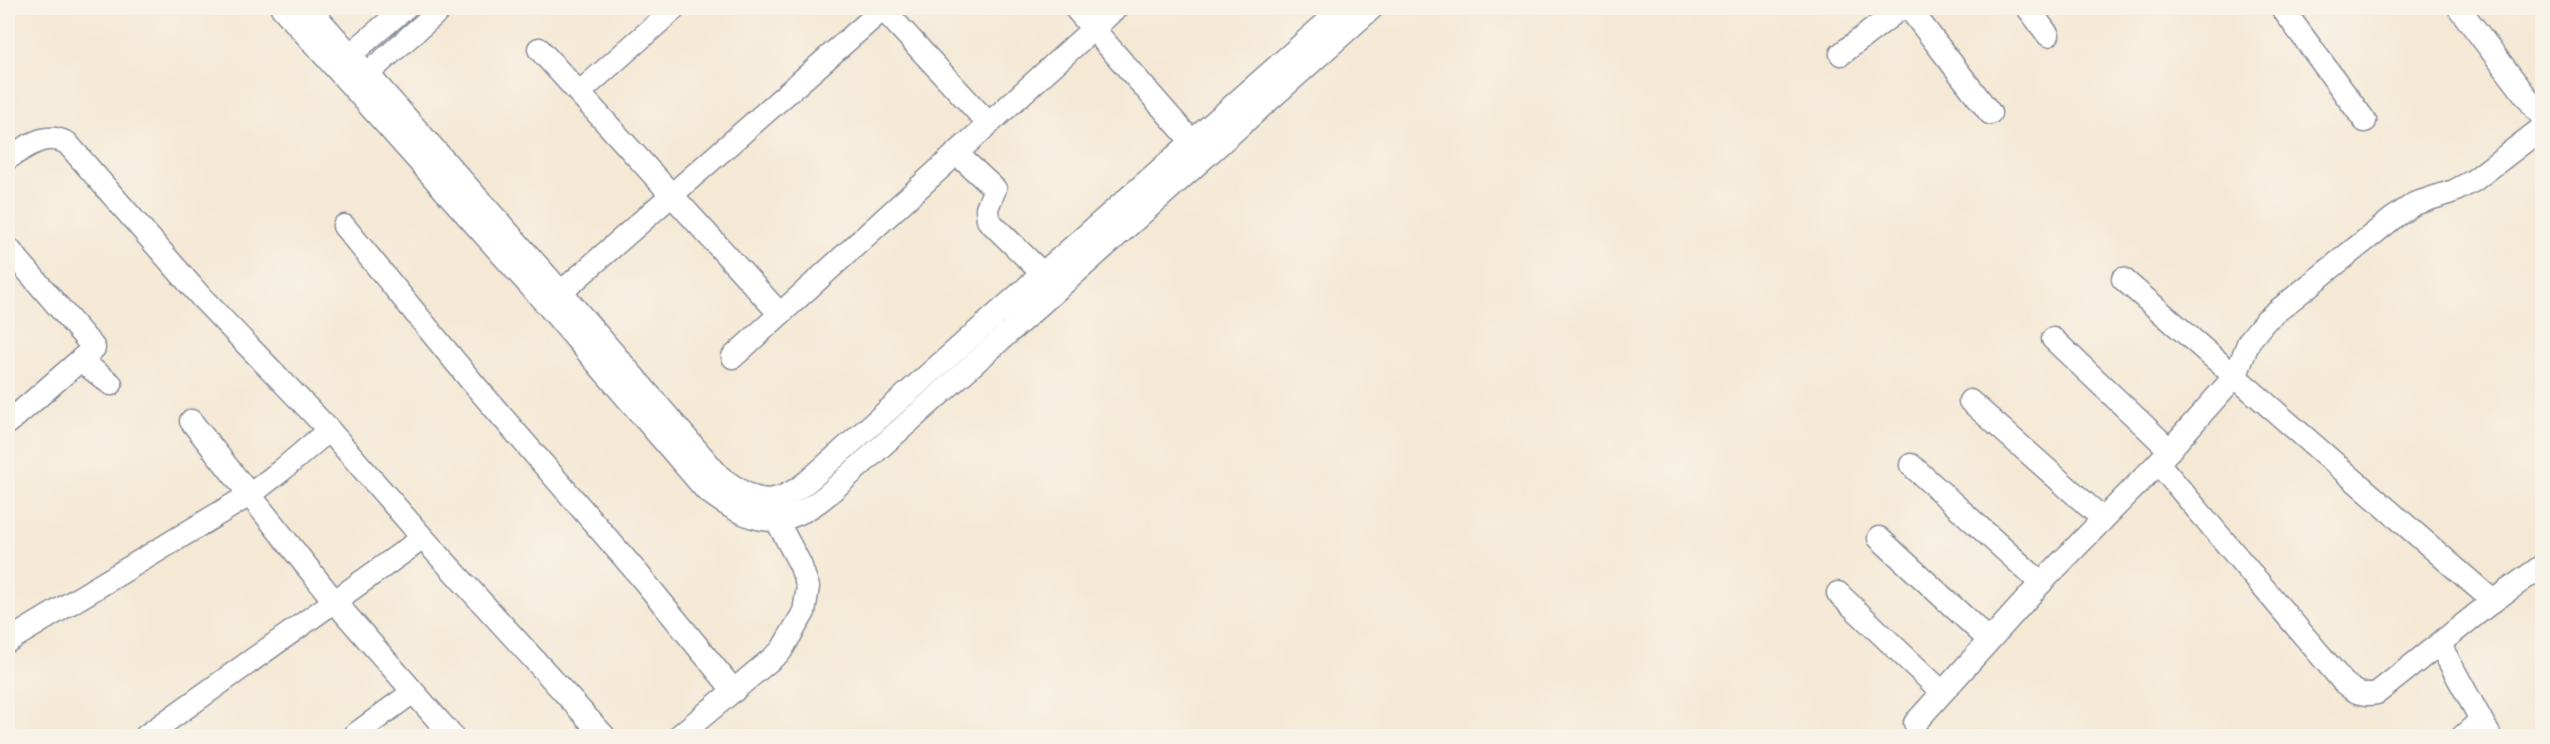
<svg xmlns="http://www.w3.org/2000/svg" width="2550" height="744" font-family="Sriracha,sans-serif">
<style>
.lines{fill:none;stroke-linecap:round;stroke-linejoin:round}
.minor-casing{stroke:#888c99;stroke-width:25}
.minor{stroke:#fff;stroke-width:22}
</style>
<rect width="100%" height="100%" fill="#f7f3e8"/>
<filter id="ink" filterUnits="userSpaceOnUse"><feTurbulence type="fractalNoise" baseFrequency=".0167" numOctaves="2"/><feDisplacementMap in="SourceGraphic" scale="12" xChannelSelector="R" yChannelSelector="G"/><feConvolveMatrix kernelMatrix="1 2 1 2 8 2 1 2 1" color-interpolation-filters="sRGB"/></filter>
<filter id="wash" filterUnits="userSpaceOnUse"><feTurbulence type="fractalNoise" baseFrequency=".008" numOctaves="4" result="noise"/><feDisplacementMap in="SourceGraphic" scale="24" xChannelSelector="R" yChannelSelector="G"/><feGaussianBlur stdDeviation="1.35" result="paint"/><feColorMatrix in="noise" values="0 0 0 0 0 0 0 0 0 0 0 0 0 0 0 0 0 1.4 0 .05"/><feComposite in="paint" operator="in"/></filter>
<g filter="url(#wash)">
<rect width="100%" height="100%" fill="#f5e8d4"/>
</g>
<g filter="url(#ink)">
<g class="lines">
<!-- minor casing -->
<g class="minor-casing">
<g id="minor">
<path d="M282,8l265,297 159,185c45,34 75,43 121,5l545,-487"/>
<path d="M309,8l252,284 158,184c35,27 53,34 89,5l535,-473"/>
<polyline points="882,8 988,123"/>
<polyline points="1075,8 1202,153"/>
<polyline points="1909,8 1990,113"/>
<polyline points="2028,8 2048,35"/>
<polyline points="2282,8 2365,121"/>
<polyline points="2459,8 2542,117"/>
<polyline points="539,49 780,314"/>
<polyline points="1841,54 1901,8"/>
<polyline points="339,64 405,8"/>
<polyline points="356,84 442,8"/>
<polyline points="579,93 675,8"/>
<polyline points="956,153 995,189 987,208 988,220 1043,274"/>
<path d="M8,158c19,-11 37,-27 59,-15l134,154 128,133 94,108 -277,198"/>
<polyline points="344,226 472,382 640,576 734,691"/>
<polyline points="8,248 94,348 8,423"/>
<polyline points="2123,279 2493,601"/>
<polyline points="550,302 883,9"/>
<polyline points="2053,339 2170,450"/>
<polyline points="733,357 1116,8"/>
<polyline points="82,358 89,367 111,384"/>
<polyline points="1970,401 2103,519"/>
<polyline points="191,421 335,602 452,736"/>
<path d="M2158,463l186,220c12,10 18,13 33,10l116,-92 49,-35"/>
<polyline points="1911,465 2041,583"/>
<polyline points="423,538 604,736"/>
<polyline points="1879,538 1989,640"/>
<polyline points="1838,593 1942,692"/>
<polyline points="8,641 251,494 282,470 329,430"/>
<polyline points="2440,645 2490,736"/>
<polyline points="1915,723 2041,583 2158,463 2236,375 2249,341 2266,320 2392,219 2414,204 2454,191 2473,181 2542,128"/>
<polyline points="353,736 413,692"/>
<polyline points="679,736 781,651 804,612 808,587 800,564 777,521 776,508"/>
<polyline points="2463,736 2481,720"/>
</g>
</g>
<!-- minor -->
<use href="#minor" class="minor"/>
</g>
</g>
<!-- margin -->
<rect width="2550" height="744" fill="none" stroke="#f7f3e8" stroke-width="30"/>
</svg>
